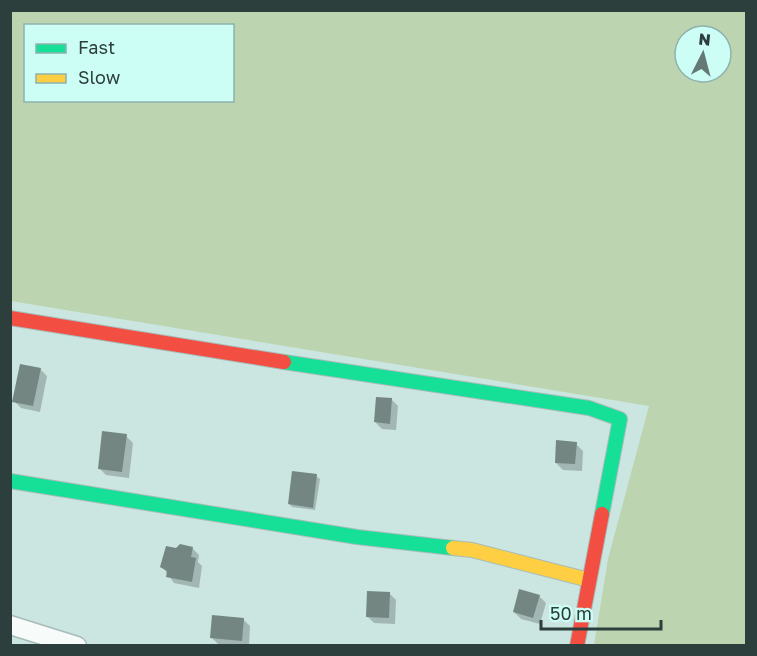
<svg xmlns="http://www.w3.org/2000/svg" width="757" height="656" font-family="'Golos Text',sans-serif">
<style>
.green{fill:#bdd4b1;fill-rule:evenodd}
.shadow{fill:#0003}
.building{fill:#738681}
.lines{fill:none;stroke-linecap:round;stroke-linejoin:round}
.street-casing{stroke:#a7bcb9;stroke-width:21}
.fast-casing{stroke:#a7bcb9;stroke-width:16}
.slow-casing{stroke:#a7bcb9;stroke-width:16}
.jam-casing{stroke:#a7bcb9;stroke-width:16}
.street{stroke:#f7fbfa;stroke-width:18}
.fast{stroke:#16e098;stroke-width:14}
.slow{stroke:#ffcf43;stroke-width:14}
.jam{stroke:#f24e42;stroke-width:14}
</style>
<rect width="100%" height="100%" fill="#cbe5e1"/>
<!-- green -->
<path class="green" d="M10,11h736v634h-152l14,-86 41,-153 -638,-105zM26,26h206v74h-206zM685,36h36v36h-36z"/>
<!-- shadow -->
<g class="shadow">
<polygon points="40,369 47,376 40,412 21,408 14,401"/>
<polygon points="391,399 398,406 396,430 382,429 375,422"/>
<polygon points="126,436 133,443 129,478 106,475 99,468"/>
<polygon points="576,444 583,451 582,471 563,470 556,463"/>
<polygon points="316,476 320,479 315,510 292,507 289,504"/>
<polygon points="192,548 199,555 198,562 202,566 199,588 174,583 162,566 177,550"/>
<polygon points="389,593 396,600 395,624 374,623 367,616"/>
<polygon points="539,596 546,603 540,624 521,619 514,612"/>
<polygon points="243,619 250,626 249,646 219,645 212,638"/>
</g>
<!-- building -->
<g class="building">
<polygon points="20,364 41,368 33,406 12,402"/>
<polygon points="376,397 392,398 390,424 374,422"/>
<polygon points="102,431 127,434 122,472 98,469"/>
<polygon points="556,440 577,442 575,464 555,463"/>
<polygon points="292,471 317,474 313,508 288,504"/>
<polygon points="180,544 193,547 191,557 196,558 192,582 166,577 167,571 160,567 166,546 176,548"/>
<polygon points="519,589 540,595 533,618 513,612"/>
<polygon points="367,591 390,592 389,618 366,617"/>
<polygon points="212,615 244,618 242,641 210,638"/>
</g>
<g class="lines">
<!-- street casing -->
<g class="street-casing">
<polyline id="street" points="10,625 77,646"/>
</g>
<!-- fast casing -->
<g class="fast-casing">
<g id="fast">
<polyline points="284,362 589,408 620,419 602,514"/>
<polyline points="10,481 357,537 453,548"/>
</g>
</g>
<!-- slow casing -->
<g class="slow-casing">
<polyline id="slow" points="453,548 472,550 589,580"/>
</g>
<!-- jam casing -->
<g class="jam-casing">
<g id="jam">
<polyline points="10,318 284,362"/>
<polyline points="577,646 602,514"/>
</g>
</g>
<!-- street -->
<use href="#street" class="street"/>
<!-- fast -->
<use href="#fast" class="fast"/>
<!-- slow -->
<use href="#slow" class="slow"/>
<!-- jam -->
<use href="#jam" class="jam"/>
</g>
<!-- border -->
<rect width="757" height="656" fill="none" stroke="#2c3f3c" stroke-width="24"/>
<!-- legend -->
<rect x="24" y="24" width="210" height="78" fill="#cdfef6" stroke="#8db2ac" stroke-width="1.5"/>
<rect x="36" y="44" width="30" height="9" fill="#16e098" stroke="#8db2ac" stroke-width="1.5"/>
<text x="78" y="54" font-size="18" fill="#2c3f3c">Fast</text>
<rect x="36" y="74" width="30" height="9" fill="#ffcf43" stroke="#8db2ac" stroke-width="1.5"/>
<text x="78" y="84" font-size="18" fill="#2c3f3c">Slow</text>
<!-- north arrow -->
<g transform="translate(703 54) rotate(6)"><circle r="28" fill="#cdfef6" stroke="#8db2ac" stroke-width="1.5"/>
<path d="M0-4.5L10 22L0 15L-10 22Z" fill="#647976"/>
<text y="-9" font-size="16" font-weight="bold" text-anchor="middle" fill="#2c3f3c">N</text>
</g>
<!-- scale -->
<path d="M541 620v9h120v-9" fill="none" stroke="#2c3f3c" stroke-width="3"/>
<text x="550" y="620" font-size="18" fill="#2c3f3c" stroke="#cdfef6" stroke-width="4.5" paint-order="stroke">50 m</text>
</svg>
